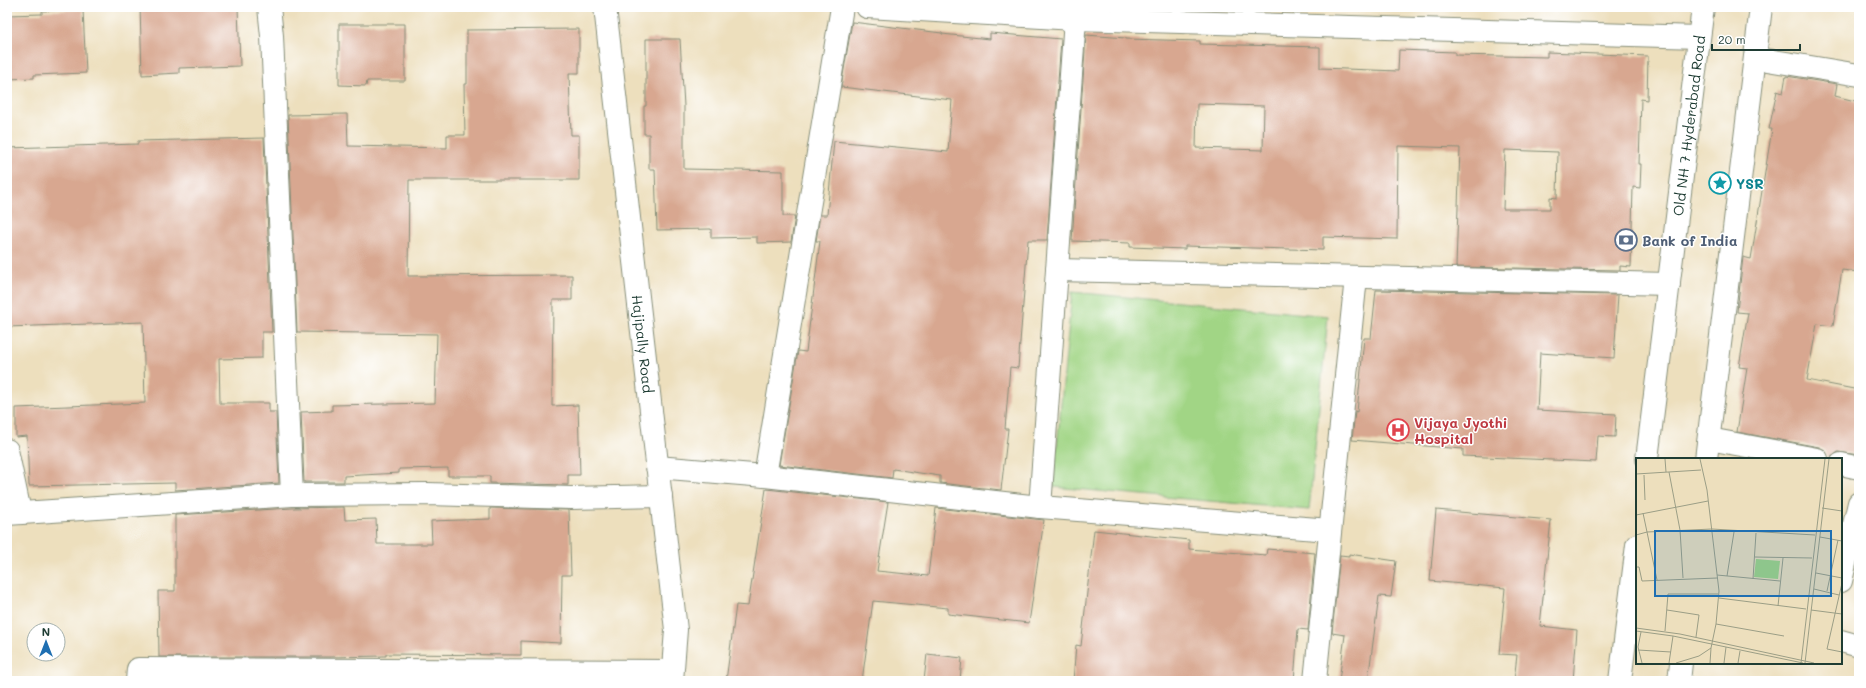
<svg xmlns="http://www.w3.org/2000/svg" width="1866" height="688" font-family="Mali,sans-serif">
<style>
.green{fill:#a1d585;stroke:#60895c}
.building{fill:#d8a790;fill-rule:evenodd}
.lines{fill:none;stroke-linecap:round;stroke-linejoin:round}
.street-casing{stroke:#868e78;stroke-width:24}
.secondary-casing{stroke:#868e78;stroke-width:24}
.primary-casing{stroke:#868e78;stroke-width:24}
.street{stroke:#fff;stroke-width:22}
.secondary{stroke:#fff;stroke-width:22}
.primary{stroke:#fff;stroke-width:22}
.labels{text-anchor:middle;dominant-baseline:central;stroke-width:3;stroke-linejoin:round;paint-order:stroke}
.street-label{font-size:14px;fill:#1f3d34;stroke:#fff}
.culture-label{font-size:14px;font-weight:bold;fill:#0d838f;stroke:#fff;text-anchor:start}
.service-label{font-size:14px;font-weight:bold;fill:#4e5e75;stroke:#fff;text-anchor:start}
.health-label{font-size:14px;font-weight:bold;fill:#be3a42;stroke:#fff;text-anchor:start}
.inset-road{fill:none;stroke:#9b9e86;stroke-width:1}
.view{fill:#1f6fb2;fill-opacity:0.15;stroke:#1f6fb2;stroke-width:2}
.inset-edge{fill:none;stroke:#1f3d34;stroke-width:2}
</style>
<rect width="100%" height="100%" fill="#fff"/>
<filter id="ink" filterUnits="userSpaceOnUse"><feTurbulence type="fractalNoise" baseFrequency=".025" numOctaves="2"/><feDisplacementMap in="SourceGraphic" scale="8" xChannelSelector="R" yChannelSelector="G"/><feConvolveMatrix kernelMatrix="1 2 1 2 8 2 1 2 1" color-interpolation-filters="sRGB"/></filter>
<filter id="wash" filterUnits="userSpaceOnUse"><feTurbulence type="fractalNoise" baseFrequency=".012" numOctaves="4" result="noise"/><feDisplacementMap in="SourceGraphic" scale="16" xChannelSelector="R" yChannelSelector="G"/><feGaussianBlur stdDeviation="0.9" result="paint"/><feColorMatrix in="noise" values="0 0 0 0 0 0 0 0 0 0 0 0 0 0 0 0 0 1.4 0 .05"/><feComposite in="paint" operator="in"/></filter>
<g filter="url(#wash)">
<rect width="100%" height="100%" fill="#eddfbd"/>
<!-- green -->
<polygon class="green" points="1072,292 1328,316 1309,510 1053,487"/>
<g id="blocks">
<!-- building -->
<g class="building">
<polygon points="140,7 238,7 240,66 179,68 179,73 142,75"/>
<polygon points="83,10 86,73 34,75 34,78 7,79 7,15 42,14 42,11"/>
<polygon points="852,22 942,33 942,34 990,39 990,33 1061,39 1047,240 1028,240 1018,368 1010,367 1005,429 1008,429 1001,490 940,483 940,476 893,469 892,478 779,465 798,351 806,352 820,241 816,241 820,215 827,215 834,141 948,152 952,100 841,87"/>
<polygon points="339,24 405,24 405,81 367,81 366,86 339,85"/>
<polygon points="579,29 579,73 569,73 571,135 579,135 579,180 409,180 408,276 572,275 572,300 553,300 552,406 578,405 580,475 568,475 568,485 490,483 490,476 448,476 448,468 399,469 399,473 344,476 344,482 304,482 301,412 332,411 332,405 435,403 437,334 297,332 288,115 347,114 348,146 447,148 447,135 465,135 464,84 467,84 467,30"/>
<path d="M1086,35l40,3v1l74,2v3l120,3v21l78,3 1,-21 56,2v3l92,2v-5l101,4 -1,44 -6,-1 -2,65h2l-1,24 -7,-1 -2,80 -11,-1v4l-164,-3 4,-119 -62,-2 -1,93 -74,-2v13l-138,-4v3l-55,-2v-4l-58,-2zM1197,104l67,2 -1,44 -67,-2zM1505,150l53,2 -1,46 -7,-1v12h-47z"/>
<polygon points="646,39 680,39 684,106 684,169 783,171 783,216 795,216 791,242 757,243 757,237 711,238 711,229 657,230 655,169 649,169 649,134 644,134 644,106 646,106"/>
<polygon points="1786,76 1837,84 1835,96 1859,102 1859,272 1842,270 1833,326 1817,324 1807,380 1859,390 1859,455 1838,452 1829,459 1825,450 1819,447 1737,432 1747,368 1739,367 1748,313 1737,312 1743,257 1751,259 1772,129 1769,129 1777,91 1783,93"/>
<polygon points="264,138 272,332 262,332 262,358 219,359 220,403 269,403 269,412 276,412 279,483 175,490 175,483 29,486 27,436 16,437 16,408 145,403 143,322 7,327 7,148 138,144 138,141"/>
<polygon points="1376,290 1618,295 1614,358 1540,353 1537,410 1616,414 1615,437 1598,436 1596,462 1463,456 1463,449 1352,440 1355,411 1357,412 1364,338 1371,338"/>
<polygon points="766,489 888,502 877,571 928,576 936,508 1044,520 1029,623 948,614 948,608 873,601 862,681 726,681 736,605 748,606"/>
<polygon points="344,507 345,520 376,519 377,544 432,544 431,521 490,519 490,508 569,510 571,575 562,575 561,643 521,641 521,655 386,654 386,656 329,657 159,657 158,591 175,591 175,515 292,508"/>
<polygon points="1436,510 1551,520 1540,626 1577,630 1573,681 1514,681 1517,655 1499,654 1505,588 1430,581"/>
<polygon points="1094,530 1189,540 1189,549 1266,555 1267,549 1315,553 1308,630 1298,629 1294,681 1073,681 1076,645 1081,646"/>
<polygon points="1349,554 1396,561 1391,597 1379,596 1368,681 1339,681 1345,635 1332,633 1340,555 1349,556"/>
<polygon points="927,654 962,658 960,681 924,681"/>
</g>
</g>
</g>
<g filter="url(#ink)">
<use href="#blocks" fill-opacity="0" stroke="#868e78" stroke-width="1"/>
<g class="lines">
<!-- street casing -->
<g class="street-casing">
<g id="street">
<polyline points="269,7 272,36 292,495"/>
<polyline points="867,7 1075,19 1699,37"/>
<polyline points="1755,58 1859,75"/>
<polyline points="1057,270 1669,284"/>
<polyline points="1709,439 1817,459"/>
<polyline points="7,450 20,512"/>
<polyline points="1841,464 1859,468"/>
<polyline points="657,467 765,476 1040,507 1330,530"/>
<polyline points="765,476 842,7"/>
<polyline points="1040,507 1075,19"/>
<polyline points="7,514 292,495 428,494 571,498 661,496"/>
<polyline points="1841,581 1859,503"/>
<polyline points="1841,641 1859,646"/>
<polyline points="137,681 138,669 672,671"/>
<polyline points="1315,681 1356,277"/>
</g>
</g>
<!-- secondary casing -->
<g class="secondary-casing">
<g id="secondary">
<path id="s1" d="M605,7l71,623 -4,51"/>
</g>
</g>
<!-- primary casing -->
<g class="primary-casing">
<g id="primary">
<path id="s2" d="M1647,459l56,-452"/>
<polyline points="1706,459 1761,7"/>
<polyline points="1620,681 1637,545"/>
<polyline points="1679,681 1681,663"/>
</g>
</g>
<!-- street -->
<use href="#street" class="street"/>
<!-- secondary -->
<use href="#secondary" class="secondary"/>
<!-- primary -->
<use href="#primary" class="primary"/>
</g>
</g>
<!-- icons -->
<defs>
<g id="sight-ring" transform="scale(1.15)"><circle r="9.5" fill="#fff" stroke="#0f9aa8" stroke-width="1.5"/><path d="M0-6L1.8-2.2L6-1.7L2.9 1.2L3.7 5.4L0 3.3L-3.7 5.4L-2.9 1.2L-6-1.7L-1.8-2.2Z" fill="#0f9aa8"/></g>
<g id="bank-ring" transform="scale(1.15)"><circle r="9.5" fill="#fff" stroke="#5c6f8a" stroke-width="1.5"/><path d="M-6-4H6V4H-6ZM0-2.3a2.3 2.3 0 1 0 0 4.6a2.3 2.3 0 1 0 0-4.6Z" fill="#5c6f8a"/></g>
<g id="hospital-ring" transform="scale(1.15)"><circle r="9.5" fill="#fff" stroke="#e0444e" stroke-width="1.5"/><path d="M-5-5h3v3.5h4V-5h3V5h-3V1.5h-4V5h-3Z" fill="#e0444e"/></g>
</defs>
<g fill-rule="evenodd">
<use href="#sight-ring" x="1720" y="183"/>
<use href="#bank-ring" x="1626" y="240"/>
<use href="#hospital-ring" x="1398" y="430"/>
</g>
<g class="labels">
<!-- street labels -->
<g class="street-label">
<text stroke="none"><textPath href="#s2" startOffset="336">Old NH 7 Hyderabad Road</textPath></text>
<text stroke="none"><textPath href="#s1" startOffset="339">Hajipally Road</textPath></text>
</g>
<!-- culture labels -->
<g class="culture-label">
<text x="1736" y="183">YSR</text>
</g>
<!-- service labels -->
<g class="service-label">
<text x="1642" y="240">Bank of India</text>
</g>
<!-- health labels -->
<g class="health-label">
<text x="1414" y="422">Vijaya Jyothi<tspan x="1414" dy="16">Hospital</tspan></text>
</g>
</g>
<!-- overview -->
<g transform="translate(1636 458)">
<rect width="206" height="206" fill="#eddfbd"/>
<path d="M120,101l24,2 -2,18 -24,-2z" fill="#a1d585"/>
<path class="inset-road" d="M29,1l1,13M33,14l11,58 3,48M0,16l65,-4M8,17l1,25M186,50l20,3M0,57l72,-14M0,77l11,-3 -4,-19M184,79l22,4M119,99l57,1M0,109h3l3,14 75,-3M180,115l26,5M81,117l63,6M91,118l7,-44M117,121l3,-46M21,122l-10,-48 65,-3 103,6M206,125l-15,66 15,3M178,131l25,6M191,133l11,-51M83,140l87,11M142,148l5,-48M31,152l32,5 -3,22M175,152l31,4M80,166l68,12M0,170l44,6 134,29M0,173l37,5 130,27M29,173l3,-37h50M5,174l-3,15 4,16M2,192l33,2M33,205l4,-27M40,205l23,-7 12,-8 5,-24 3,-33 -12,-101 -7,-31M74,205l1,-15M88,205l2,-16M102,205l2,-12M165,205l24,-204M169,205l24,-204"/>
<path class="view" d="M19,73h176v65h-176z"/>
<rect width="206" height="206" class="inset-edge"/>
</g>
<!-- margin -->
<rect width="1866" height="688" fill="none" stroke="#fff" stroke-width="24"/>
<!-- north arrow -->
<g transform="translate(46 642)"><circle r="19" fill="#ffffff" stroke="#a5b1ae"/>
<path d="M0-3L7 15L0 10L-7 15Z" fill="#1f6fb2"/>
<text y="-6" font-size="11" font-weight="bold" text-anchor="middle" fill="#1f3d34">N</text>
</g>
<!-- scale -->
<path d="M1712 44v6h88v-6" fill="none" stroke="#1f3d34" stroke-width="2"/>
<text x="1718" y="44" font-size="12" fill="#1f3d34" stroke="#ffffff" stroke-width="3" paint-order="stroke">20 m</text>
</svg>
